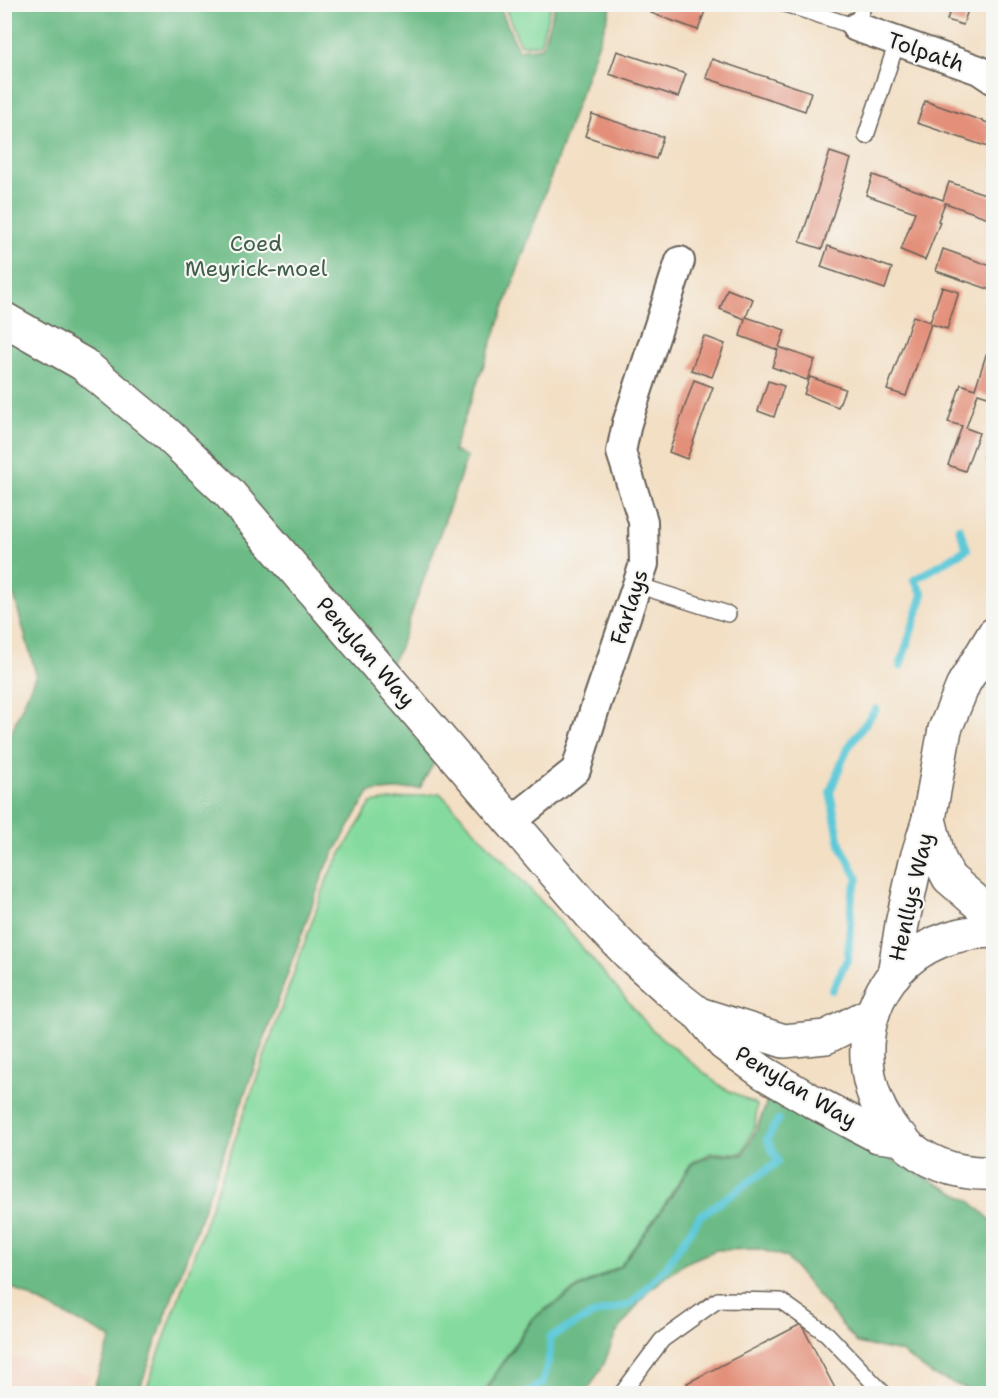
<svg xmlns="http://www.w3.org/2000/svg" width="998" height="1398" font-family="'Shantell Sans',sans-serif">
<style>
.built{fill:#f4d3c0}
.green{fill:#85db9f;stroke:#507c5e;stroke-width:1.5}
.forest{fill:#6cbb86;stroke:#446c51;stroke-width:1.5}
.lines{fill:none;stroke-linecap:round;stroke-linejoin:round}
.stream{stroke:#5ec9d8;stroke-width:8}
.building{fill:#e38f79}
.service-casing{stroke:#676057;stroke-width:18}
.minor-casing{stroke:#676057;stroke-width:32}
.tertiary-casing{stroke:#676057;stroke-width:36}
.service{stroke:#fff;stroke-width:15}
.minor{stroke:#fff;stroke-width:28}
.tertiary{stroke:#fff;stroke-width:33}
.labels{text-anchor:middle;dominant-baseline:central;stroke-width:4.5;stroke-linejoin:round;paint-order:stroke}
.street-label{font-size:22px;fill:#1c1c1c;stroke:#f6f6f2}
.park-label{font-size:22px;fill:#415f4a;stroke:#f6f6f2}
</style>
<rect width="100%" height="100%" fill="#f6f6f2"/>
<filter id="ink" filterUnits="userSpaceOnUse"><feTurbulence type="fractalNoise" baseFrequency=".0167" numOctaves="2"/><feDisplacementMap in="SourceGraphic" scale="12" xChannelSelector="R" yChannelSelector="G"/><feConvolveMatrix kernelMatrix="1 2 1 2 8 2 1 2 1" color-interpolation-filters="sRGB"/></filter>
<filter id="wash" filterUnits="userSpaceOnUse"><feTurbulence type="fractalNoise" baseFrequency=".008" numOctaves="4" result="noise"/><feDisplacementMap in="SourceGraphic" scale="24" xChannelSelector="R" yChannelSelector="G"/><feGaussianBlur stdDeviation="1.35" result="paint"/><feColorMatrix in="noise" values="0 0 0 0 0 0 0 0 0 0 0 0 0 0 0 0 0 1.4 0 .05"/><feComposite in="paint" operator="in"/></filter>
<g filter="url(#wash)">
<rect width="100%" height="100%" fill="#f3dfc4"/>
<!-- built -->
<polygon class="built" points="5,1355 90,1374 84,1393 5,1393"/>
<!-- green -->
<g class="green">
<polygon points="504,5 551,5 540,44 520,45"/>
<polygon points="440,793 556,917 653,1031 722,1087 757,1105 755,1126 742,1153 711,1153 691,1163 664,1205 620,1266 577,1288 532,1318 495,1373 484,1393 145,1393 329,874 371,803"/>
</g>
<!-- forest -->
<g class="forest">
<polygon points="5,5 499,5 518,50 542,47 555,5 612,5 453,451 467,457 399,649 379,686 434,762 420,788 369,792 325,869 138,1393 92,1393 111,1338 5,1284 5,747 36,674 14,596 5,577"/>
<polygon points="769,1096 969,1200 993,1222 993,1393 977,1393 931,1374 901,1352 857,1343 786,1257 759,1249 716,1250 685,1263 648,1291 615,1335 604,1364 586,1393 486,1394 496,1374 533,1319 578,1289 620,1267 665,1206 692,1164 712,1155 743,1155 757,1128"/>
</g>
<g class="lines">
<!-- stream -->
<g class="stream">
<polyline points="900,666 923,594 914,580 967,549 959,528"/>
<polyline points="832,990 848,958 852,894 858,879 840,844 830,792 847,749 876,709"/>
<polyline points="527,1394 543,1382 550,1353 550,1337 592,1315 631,1304 666,1267 700,1216 778,1162 767,1139 778,1120"/>
</g>
</g>
<g id="blocks">
<!-- building -->
<g class="building">
<polygon points="654,4 688,4 705,11 698,30 651,13"/>
<polygon points="952,4 970,4 963,25 947,20"/>
<polygon points="617,51 686,74 678,97 609,74"/>
<polygon points="712,59 811,92 805,111 706,78"/>
<polygon points="925,101 994,125 994,132 988,147 917,123"/>
<polygon points="592,114 663,137 656,159 585,136"/>
<polygon points="830,152 851,159 822,249 800,242"/>
<polygon points="873,175 943,200 949,182 994,197 994,220 945,203 938,221 940,222 925,260 901,250 915,212 866,195"/>
<polygon points="828,246 892,268 885,289 821,267"/>
<polygon points="943,249 994,267 994,291 936,271"/>
<polygon points="942,287 959,292 947,329 931,324 906,396 887,390 913,316 930,322"/>
<polygon points="727,289 753,299 746,317 785,330 779,347 815,360 807,380 772,367 778,350 740,336 745,319 720,309"/>
<polygon points="704,336 725,344 712,377 691,370"/>
<polygon points="986,355 994,358 994,390 991,397 978,393 966,428 979,433 965,471 948,465 962,426 948,422 961,384 975,389"/>
<polygon points="810,377 845,389 838,407 804,394"/>
<polygon points="694,380 713,387 687,459 669,452"/>
<polygon points="768,381 784,386 774,417 758,411"/>
<polygon points="993,441 994,441 994,465 985,463"/>
<polygon points="801,1324 838,1394 692,1394 687,1383"/>
</g>
</g>
</g>
<g filter="url(#ink)">
<use href="#blocks" fill-opacity="0" stroke="#676057" stroke-width="1.5"/>
<g class="lines">
<!-- service casing -->
<g class="service-casing">
<g id="service">
<polyline points="785,4 856,27 864,4"/>
<polyline points="866,136 897,42"/>
<polyline points="637,585 728,614"/>
<polyline points="624,1394 623,1392 662,1340 718,1300 781,1301 827,1334 884,1394"/>
</g>
</g>
<!-- minor casing -->
<g class="minor-casing">
<g id="minor">
<polyline points="856,27 979,70 994,80"/>
<polyline points="512,821 576,770 595,708 644,564 643,521 621,452 627,423 680,261"/>
</g>
</g>
<!-- tertiary casing -->
<g class="tertiary-casing">
<g id="tertiary">
<polyline points="4,319 83,364 167,434 228,492 591,915 631,956 671,992 700,1015 724,1044 764,1073 812,1101 878,1136 903,1139"/>
<polyline points="929,819 939,859 949,878 994,917"/>
<path d="M994,931c-177,4 -162,249 0,242"/>
<polyline points="894,975 902,924 916,861 929,819 945,729 964,683 994,634"/>
<polyline points="702,1015 784,1041 826,1037 873,1013"/>
</g>
</g>
<!-- service -->
<use href="#service" class="service"/>
<!-- minor -->
<use href="#minor" class="minor"/>
<!-- tertiary -->
<use href="#tertiary" class="tertiary"/>
</g>
</g>
<g class="labels">
<!-- street labels -->
<g class="street-label">
<text transform="translate(926 52) rotate(19)">Tolpath</text>
<text transform="translate(629 607) rotate(-72)">Farlays</text>
<text transform="translate(366 652) rotate(49)">Penylan Way</text>
<text transform="translate(911 897) rotate(-77)">Henllys Way</text>
<text transform="translate(796 1087) rotate(31)">Penylan Way</text>
</g>
<!-- park labels -->
<g class="park-label">
<text x="256" y="243">Coed<tspan x="256" dy="25">Meyrick-moel</tspan></text>
</g>
</g>
<!-- margin -->
<rect width="998" height="1398" fill="none" stroke="#f6f6f2" stroke-width="24"/>
</svg>
